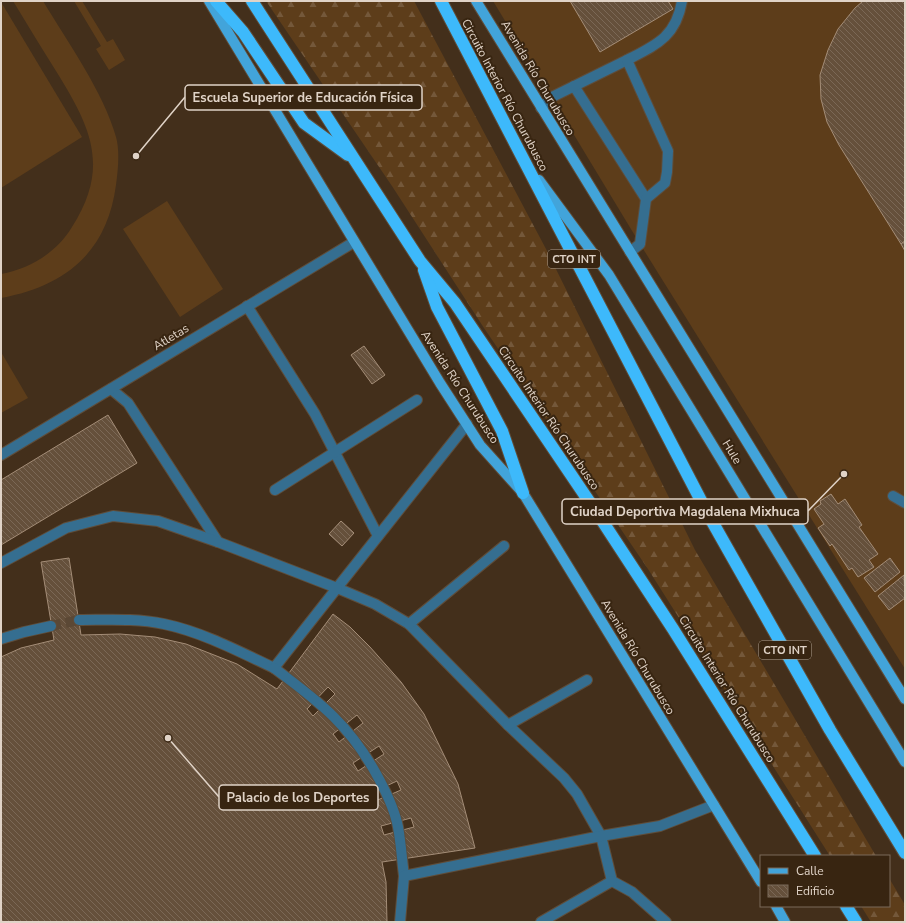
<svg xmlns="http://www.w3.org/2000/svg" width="906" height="923" font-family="'Nunito Sans',sans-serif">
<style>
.forest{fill:url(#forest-firs)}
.pitch{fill:#5d3d1a}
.building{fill:url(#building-back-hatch);stroke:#a48d77;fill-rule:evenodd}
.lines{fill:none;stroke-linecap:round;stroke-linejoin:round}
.minor-tunnel{stroke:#5b4835;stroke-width:10;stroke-dasharray:10 5;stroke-linecap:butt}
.minor-casing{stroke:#5f4d3a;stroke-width:12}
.major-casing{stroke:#5f4d3a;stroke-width:12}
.highway-casing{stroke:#5f4d3a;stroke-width:14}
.minor{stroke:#356e90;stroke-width:10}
.major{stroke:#42a4da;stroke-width:10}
.highway{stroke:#3db9fb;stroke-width:12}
.labels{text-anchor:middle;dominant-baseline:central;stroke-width:4;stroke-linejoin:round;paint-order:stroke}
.shield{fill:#382511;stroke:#ae9f90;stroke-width:1}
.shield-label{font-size:11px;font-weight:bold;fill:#e0d3c7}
.street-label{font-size:12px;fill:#e0d3c7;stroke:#382511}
.leader{fill:none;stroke:#e0d3c7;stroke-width:1.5}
.callout-dot{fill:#e0d3c7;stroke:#382511;stroke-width:1.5}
.callout{fill:#382511;stroke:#e0d3c7;stroke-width:1.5}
.callout-label{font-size:13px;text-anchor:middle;font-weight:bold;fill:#e0d3c7}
</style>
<defs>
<pattern id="forest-firs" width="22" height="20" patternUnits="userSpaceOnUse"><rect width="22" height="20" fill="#5d3d1a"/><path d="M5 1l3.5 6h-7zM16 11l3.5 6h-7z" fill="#74583a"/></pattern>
<pattern id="building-back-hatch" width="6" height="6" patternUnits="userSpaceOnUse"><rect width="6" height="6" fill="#65503b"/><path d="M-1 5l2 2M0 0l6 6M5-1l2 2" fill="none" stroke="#7b6856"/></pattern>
</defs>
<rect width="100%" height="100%" fill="#432f1b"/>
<!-- forest -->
<g class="forest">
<polygon points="266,1 414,1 546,249 695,550 876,856 830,856 648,569 484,328 392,186"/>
<polygon points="889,878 905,905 905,922 871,922 861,906 889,906"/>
</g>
<!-- pitch -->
<g class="pitch">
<path d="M13,1h30c24,40 61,92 73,136 4,14 2,33 0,48 -9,67 -50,101 -115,113v-24c29,-5 56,-22 71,-47 39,-61 18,-101 -16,-156 -15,-24 -29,-47 -43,-70z"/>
<polygon points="74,1 82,1 107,42 113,39 125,60 109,70 96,49 101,46"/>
<polygon points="493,1 905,1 905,669 640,244"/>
<polygon points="1,2 82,137 1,188"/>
<polygon points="167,201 223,289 180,317 123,229"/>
<polygon points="1,352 28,398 1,413"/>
</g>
<!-- building -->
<g class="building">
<polygon points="570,1 668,1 673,9 600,52"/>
<polygon points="863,1 905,1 905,241 901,244 839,145 827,122 821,99 820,75 828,50 838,29 855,8"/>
<polygon points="905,241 905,251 901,244"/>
<polygon points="364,346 385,375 372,384 351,355"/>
<polygon points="108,415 137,463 1,545 1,480"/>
<polygon points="831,494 838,504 845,499 862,525 859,527 878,554 869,560 874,567 858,577 852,568 849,570 832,544 830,546 818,528 824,524 814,509 821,504 820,501"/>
<polygon points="341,521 354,533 342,546 329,534"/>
<path d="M69,558l12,77 39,-1 35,3 31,7 51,20 40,25 56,-75 17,13 20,20 31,35 23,32 34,70 17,64 -93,14 4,20 1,40h-386v-265l20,-9 33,-8 -13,-78zM328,687l7,7 -22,22 -6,-7zM357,715l6,8 -24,19 -6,-8zM379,746l5,8 -26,17 -5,-8zM397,781l4,9 -28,12 -4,-8zM411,818l3,9 -30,8 -3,-9z"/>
<polygon points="890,558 900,572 875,592 864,578"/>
<polygon points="904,575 905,598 889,610 878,596"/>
</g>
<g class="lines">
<!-- minor-tunnel -->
<polyline class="minor-tunnel" points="51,626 79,620"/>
<!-- minor casing -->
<g class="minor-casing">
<g id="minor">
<polyline points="574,86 646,199"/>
<polyline points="541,108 552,97 627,60"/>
<path d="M630,252l10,-8 6,-45 19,-16 2,-11 1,-21 -41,-91c29,-15 49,-23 55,-59"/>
<polyline points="247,306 315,414 378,536"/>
<polyline points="111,389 128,403 218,542"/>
<polyline points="467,424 337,588 375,604 409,624 508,725 564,778 577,794 601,836 612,881 632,892 666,922"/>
<polyline points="1,455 354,242"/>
<polyline points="275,490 417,400"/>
<polyline points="893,496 905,503"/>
<path d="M1,563l65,-35 47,-12 45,5 60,21 119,46 -63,80c-36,-17 -72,-36 -110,-44 -28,-6 -57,-4 -85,-4"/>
<polyline points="409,624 504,546"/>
<polyline points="1,639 24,632 51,626"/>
<path d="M274,668c47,35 77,58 105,111 8,15 16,32 19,48 3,16 4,33 6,49"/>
<polyline points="508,725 587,680"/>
<polyline points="400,922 404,876 601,836 660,826 714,805"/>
<polyline points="541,922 612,881"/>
</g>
</g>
<!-- major casing -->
<g class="major-casing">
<g id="major">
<polyline points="209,1 440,383 480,445 523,493 761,882"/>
<polyline points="476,1 905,699"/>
<polyline points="539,180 609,275 905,762"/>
<polyline points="776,906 785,922"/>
</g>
</g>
<!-- highway casing -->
<g class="highway-casing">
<g id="highway">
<polyline points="216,1 243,32 304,123 348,155"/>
<polyline points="252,1 420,261 455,303 601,519 673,629 815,856"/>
<polyline points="441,1 709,516 830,730 905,853"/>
<polyline points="424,270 437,307 502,431 523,493"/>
<polyline points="846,906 856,922"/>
</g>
</g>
<!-- minor -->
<use href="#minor" class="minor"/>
<!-- major -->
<use href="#major" class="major"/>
<!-- highway -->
<use href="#highway" class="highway"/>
</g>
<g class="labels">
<!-- shield labels -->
<g class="shield">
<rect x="548" y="250" width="52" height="18" rx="3"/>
<rect x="759" y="641" width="52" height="18" rx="3"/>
</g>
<g class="shield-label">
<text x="574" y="259">CTO INT</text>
<text x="785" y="650">CTO INT</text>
</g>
<!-- street labels -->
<g class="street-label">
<text transform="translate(538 78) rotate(59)">Avenida Río Churubusco</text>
<text transform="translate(505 95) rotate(62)">Circuito Interior Río Churubusco</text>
<text transform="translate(171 337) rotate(-31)">Atletas</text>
<text transform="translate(460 387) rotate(57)">Avenida Río Churubusco</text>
<text transform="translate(549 418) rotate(56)">Circuito Interior Río Churubusco</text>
<text transform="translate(732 452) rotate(59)">Hule</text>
<text transform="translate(638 657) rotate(59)">Avenida Río Churubusco</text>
<text transform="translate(727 689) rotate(58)">Circuito Interior Río Churubusco</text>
</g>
</g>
<!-- callouts -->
<path class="leader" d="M136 156L185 97M844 474L808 511M168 738L219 797"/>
<g class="callout-dot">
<circle cx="136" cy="156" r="4"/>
<circle cx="844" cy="474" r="4"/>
<circle cx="168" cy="738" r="4"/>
</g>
<g class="callout">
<rect x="185" y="85" width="237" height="25" rx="4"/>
<rect x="562" y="499" width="246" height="25" rx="4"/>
<rect x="219" y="785" width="159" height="25" rx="4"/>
</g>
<g class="callout-label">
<text x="303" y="102">Escuela Superior de Educación Física</text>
<text x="685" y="516">Ciudad Deportiva Magdalena Mixhuca</text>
<text x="298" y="802">Palacio de los Deportes</text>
</g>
<!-- border -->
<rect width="906" height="923" fill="none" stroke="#e0d3c7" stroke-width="4"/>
<!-- legend -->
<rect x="760" y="855" width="130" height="52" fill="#382511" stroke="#7b6b5a"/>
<rect x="768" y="868" width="20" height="6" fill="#42a4da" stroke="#7b6b5a"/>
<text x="796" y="875" font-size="12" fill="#e0d3c7">Calle</text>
<rect x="768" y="885" width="20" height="12" fill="url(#building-back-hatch)" stroke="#7b6b5a"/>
<text x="796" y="895" font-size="12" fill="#e0d3c7">Edificio</text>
</svg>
